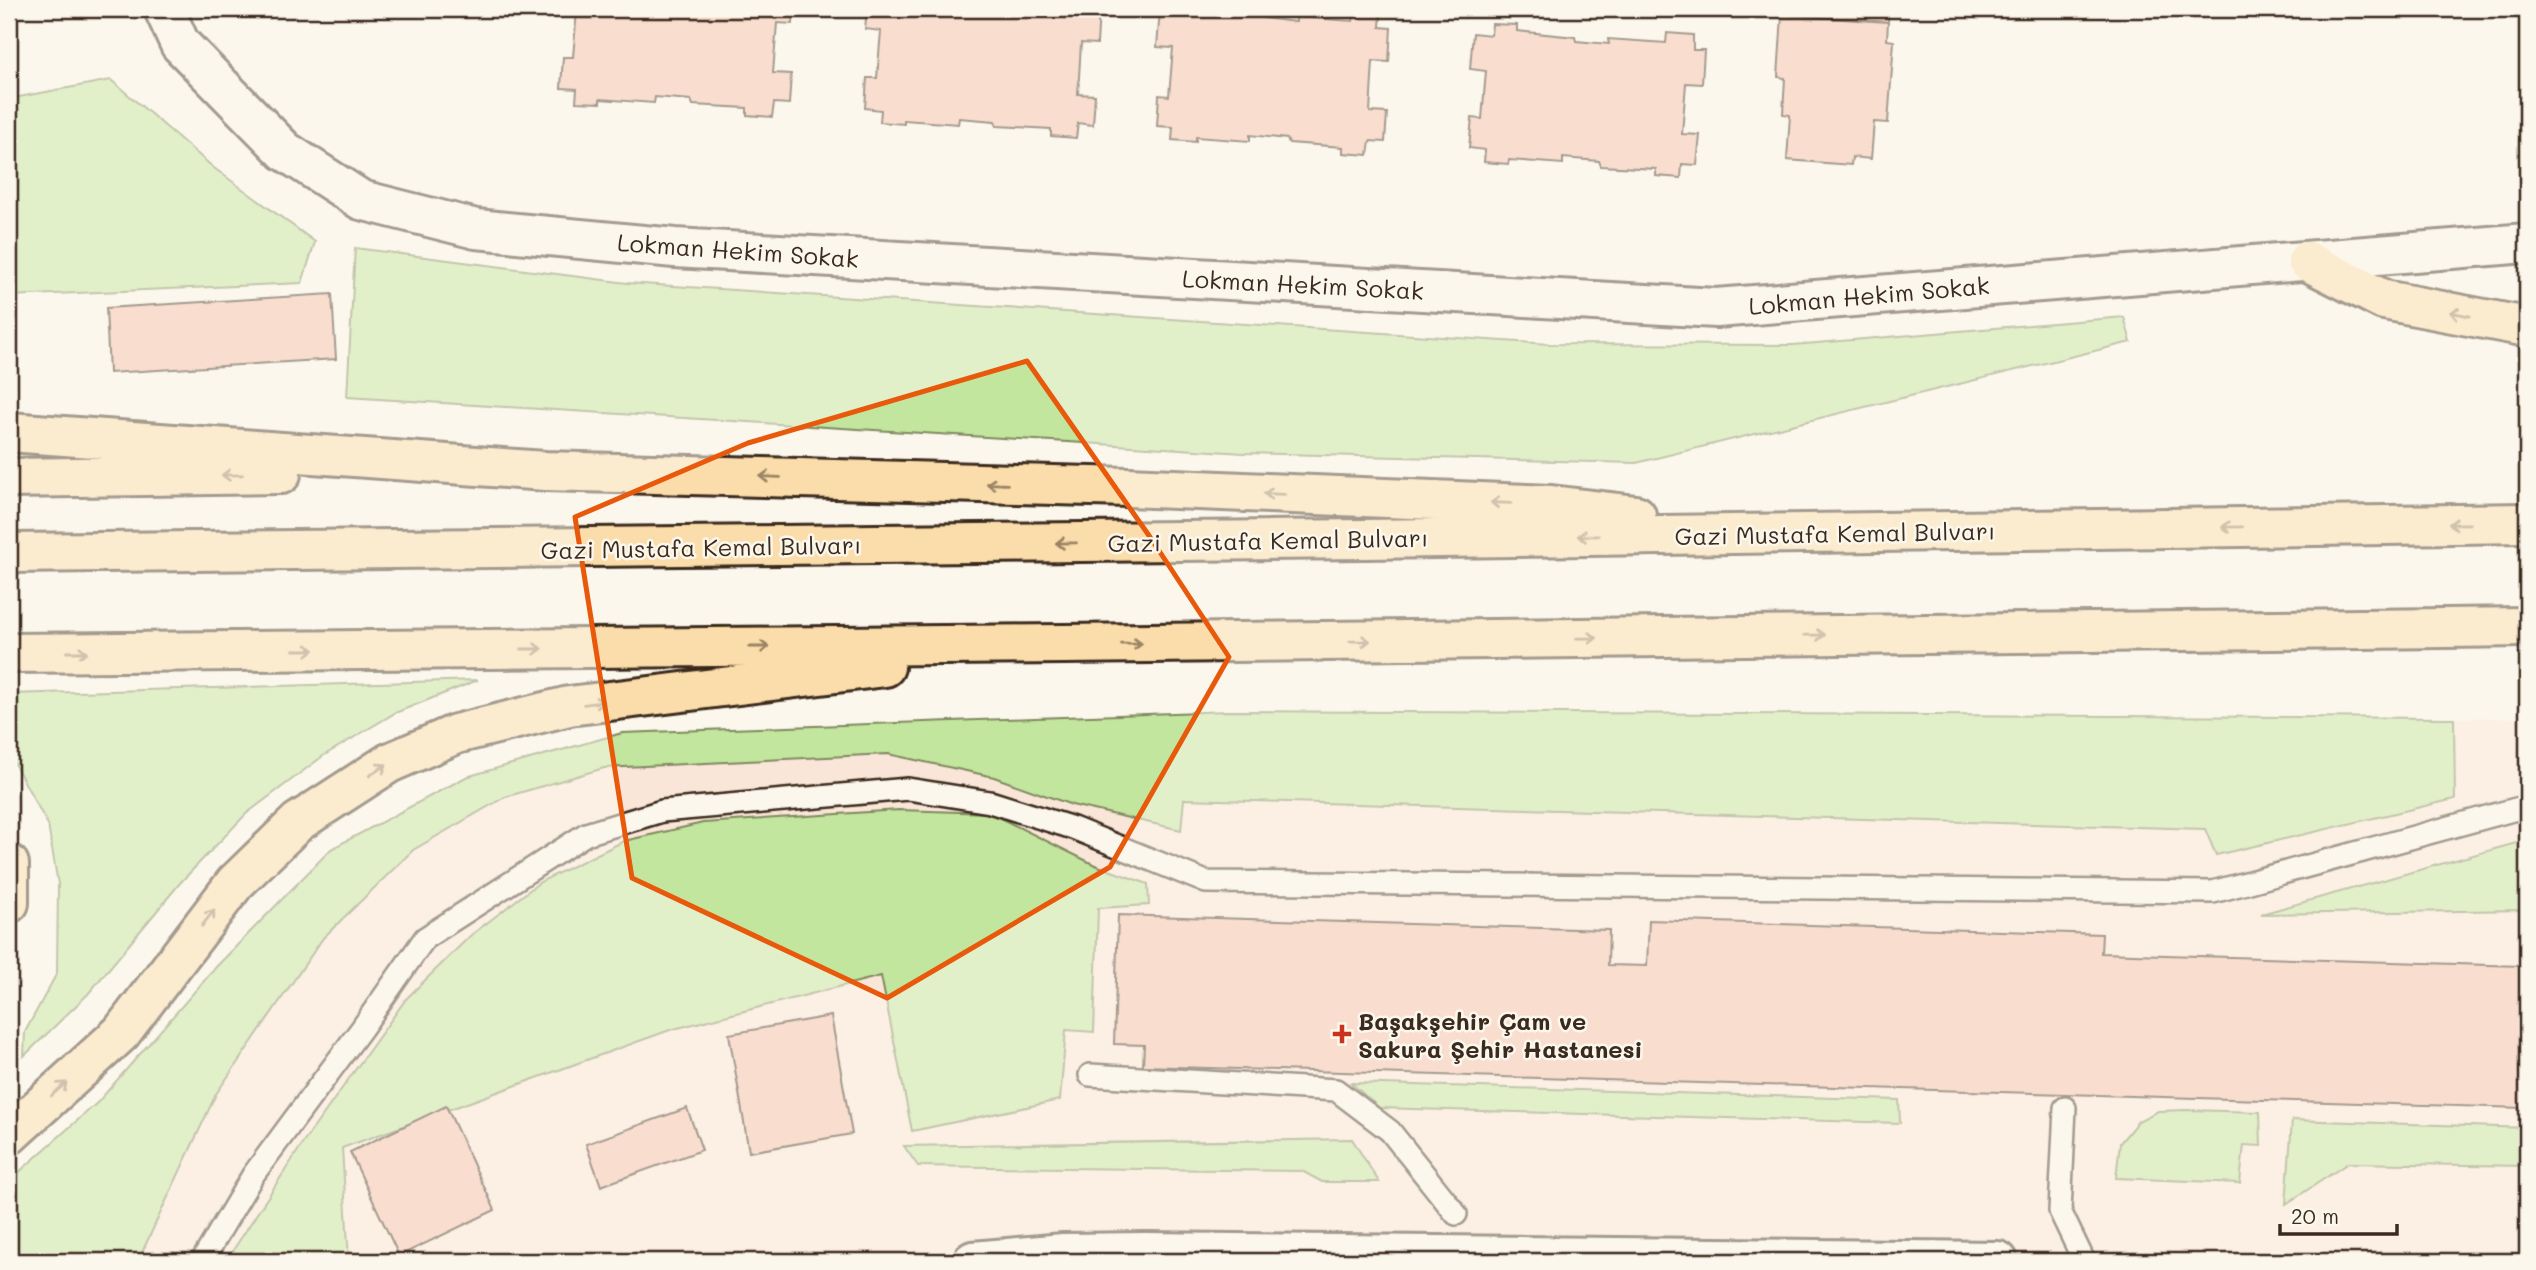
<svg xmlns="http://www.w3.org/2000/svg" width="2536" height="1270" font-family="Mali,sans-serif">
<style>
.built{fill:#fae6d8}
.green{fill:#c3e69f;stroke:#7f885e;stroke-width:2}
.building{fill:#f7bfab;stroke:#3b2a1e;stroke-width:2}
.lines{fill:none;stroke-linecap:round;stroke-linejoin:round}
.lane-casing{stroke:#3b2a1e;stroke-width:26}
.street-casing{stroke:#3b2a1e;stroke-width:44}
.secondary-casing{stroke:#3b2a1e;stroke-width:44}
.highway-casing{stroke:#3b2a1e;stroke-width:44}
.lane{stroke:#fbf7ec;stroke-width:21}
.street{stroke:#fbf7ec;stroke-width:38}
.secondary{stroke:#fbf7ec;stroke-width:38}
.highway{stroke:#fbddab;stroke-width:38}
.oneway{stroke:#9b8464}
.marked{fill:none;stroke:#e8590c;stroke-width:5;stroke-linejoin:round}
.poi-dot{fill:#c8321e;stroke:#fbf7ec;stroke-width:2.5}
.labels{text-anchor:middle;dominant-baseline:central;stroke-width:5;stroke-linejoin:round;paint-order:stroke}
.street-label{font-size:24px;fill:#3b2a1e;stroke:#fbf7ec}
.poi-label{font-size:24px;font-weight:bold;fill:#3b2a1e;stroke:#fbf7ec;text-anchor:start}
</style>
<rect width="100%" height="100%" fill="#fbf7ec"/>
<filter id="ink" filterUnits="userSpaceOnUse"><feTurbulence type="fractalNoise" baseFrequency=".0143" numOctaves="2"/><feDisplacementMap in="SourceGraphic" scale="14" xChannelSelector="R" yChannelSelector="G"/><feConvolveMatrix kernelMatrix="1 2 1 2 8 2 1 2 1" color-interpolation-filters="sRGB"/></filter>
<g filter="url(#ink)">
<!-- built -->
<polygon class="built" points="1229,711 2527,718 2527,1261 9,1261 9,1181 98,1102 216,967 331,849 466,777 622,733"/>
<!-- green -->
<g class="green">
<polygon points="111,80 214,168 315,242 302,283 9,296 9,101 19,97"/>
<polygon points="355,248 627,283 1550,344 1793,345 2124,317 2131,342 1636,463 1244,453 347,397"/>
<polygon points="478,680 395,713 323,756 246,814 180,883 88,994 24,1056 25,1032 57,973 58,884 48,825 9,754 9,694"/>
<polygon points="1229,711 2454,718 2455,799 2216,855 2205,829 1184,799 1181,830 1072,805 994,777 888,754 604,768 505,797 413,850 323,938 216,1094 138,1261 9,1261 9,1181 98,1102 216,967 331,849 466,777 622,733"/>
<polygon points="899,810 990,813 1095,865 1148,884 1149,905 1098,908 1094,1032 1066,1030 1060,1100 912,1131 881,976 670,1030 342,1148 349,1261 226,1261 305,1140 406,999 470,936 540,882 624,841 703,823"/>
<polygon points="2527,840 2527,910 2261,914"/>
<polygon points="1351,1083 1899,1100 1900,1123 1379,1108"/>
<polygon points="2186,1110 2260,1112 2261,1146 2244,1145 2240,1183 2116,1178 2120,1143 2138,1121 2158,1111"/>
<polygon points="2292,1120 2527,1128 2527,1166 2348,1163 2286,1204"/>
<polygon points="1352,1139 1379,1182 1322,1182 1302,1171 918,1166 904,1146"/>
</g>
<!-- building -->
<g class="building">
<polygon points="562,9 794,9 793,24 777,23 773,73 791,74 789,104 774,103 772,117 747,115 747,108 693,105 691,100 655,97 654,103 600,99 600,103 576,102 577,89 561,88 563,57 573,57 577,10"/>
<polygon points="867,9 1099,10 1097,44 1081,43 1078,94 1095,95 1093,125 1078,123 1076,138 1051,136 1051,129 997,126 995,121 959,118 958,124 904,120 904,124 880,122 881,110 865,108 867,78 877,78 881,31 865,29"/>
<polygon points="1179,9 1262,14 1264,18 1296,22 1296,17 1353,21 1354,11 1381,12 1380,27 1391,28 1389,62 1373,61 1370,112 1387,113 1385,142 1370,141 1368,155 1343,153 1343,147 1289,143 1287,139 1250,135 1250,141 1196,137 1196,142 1172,140 1173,127 1157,126 1159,95 1169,96 1173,48 1157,47 1160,10 1178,12"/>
<polygon points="1783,9 1889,9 1888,22 1782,15"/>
<polygon points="1782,15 1888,22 1887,40 1894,41 1888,123 1874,122 1871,159 1852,157 1851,165 1787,160 1790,115 1783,114 1785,78 1778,77"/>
<polygon points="1492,24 1517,25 1517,31 1575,37 1576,41 1609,44 1608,39 1666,43 1667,33 1693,35 1693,50 1704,50 1702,84 1686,83 1682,134 1700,135 1697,165 1682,164 1681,178 1656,176 1656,169 1601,166 1599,161 1563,158 1563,164 1509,160 1508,164 1484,162 1485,150 1469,148 1472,118 1482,119 1486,71 1470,69 1473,33 1491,35"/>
<polygon points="332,294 336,359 109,373 106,308"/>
<polygon points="1118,915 1609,930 1608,965 1647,966 1649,920 2102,934 2101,953 2521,966 2520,989 2527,990 2523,1108 1143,1066 1144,1045 1114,1044"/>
<polygon points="831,1016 852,1134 749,1152 729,1034"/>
<polygon points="446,1106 495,1210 399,1256 350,1152"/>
<polygon points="687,1108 702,1150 601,1186 586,1144"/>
</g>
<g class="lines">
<!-- lane casing -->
<g class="lane-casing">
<g id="lane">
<polyline points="1090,1075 1336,1090 1390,1131 1456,1214"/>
<polyline points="2065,1108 2060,1211 2084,1261"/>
<polyline points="202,1261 253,1175 362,1028 425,938 586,834 662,811 908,789 990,802 1073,828 1206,882 2213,892 2527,806"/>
</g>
</g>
<!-- street casing -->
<g class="street-casing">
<polyline id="street" points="164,9 180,44 285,151 361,200 476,229 675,248 1716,308 2527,243"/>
</g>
<!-- secondary casing -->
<g class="secondary-casing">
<polyline id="secondary" points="973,1261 1064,1253 1145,1252 1998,1261"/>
</g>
<!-- highway casing -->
<g class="highway-casing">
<g id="highway">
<polyline points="2307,261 2384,300 2527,327"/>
<polyline points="9,432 545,471 1128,487 1551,505 1636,515"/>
<polyline points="9,478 281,474"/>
<polyline points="9,553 1365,539 2527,523"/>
<polyline points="9,653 1064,644 2527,627"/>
<polyline points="9,864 9,903"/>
<polyline points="9,1135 121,1033 235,883 298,822 389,763 456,734 569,706 885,667"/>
</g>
</g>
<!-- lane -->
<use href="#lane" class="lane"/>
<!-- street -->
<use href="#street" class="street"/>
<!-- secondary -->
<use href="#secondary" class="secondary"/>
<!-- highway -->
<use href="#highway" class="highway"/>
</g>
<!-- one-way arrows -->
<defs><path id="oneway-shaft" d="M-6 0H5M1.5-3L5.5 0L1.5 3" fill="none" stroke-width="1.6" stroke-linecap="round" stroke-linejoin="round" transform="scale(1.75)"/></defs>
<g class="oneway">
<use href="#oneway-shaft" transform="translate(2460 314) rotate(-169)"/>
<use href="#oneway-shaft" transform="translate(232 475) rotate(179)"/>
<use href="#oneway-shaft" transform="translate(770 477) rotate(-178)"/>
<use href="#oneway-shaft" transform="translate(997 484) rotate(-178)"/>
<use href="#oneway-shaft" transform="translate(1274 494) rotate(-178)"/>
<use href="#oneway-shaft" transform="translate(1501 503) rotate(-178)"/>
<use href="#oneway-shaft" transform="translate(2459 524) rotate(179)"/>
<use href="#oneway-shaft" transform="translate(2232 527) rotate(179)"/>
<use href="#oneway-shaft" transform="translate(1588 536) rotate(179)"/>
<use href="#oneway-shaft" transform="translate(1066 543) rotate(179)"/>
<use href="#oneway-shaft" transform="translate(1815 635) rotate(-1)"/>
<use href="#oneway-shaft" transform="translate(1587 638) rotate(-1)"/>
<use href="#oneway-shaft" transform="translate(1360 641) rotate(-1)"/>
<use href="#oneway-shaft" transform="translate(1132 644) rotate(-1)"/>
<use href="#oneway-shaft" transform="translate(759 647)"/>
<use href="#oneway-shaft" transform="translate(532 649)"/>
<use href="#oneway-shaft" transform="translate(304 650)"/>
<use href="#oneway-shaft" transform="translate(77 652)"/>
<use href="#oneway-shaft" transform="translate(594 703) rotate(-7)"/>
<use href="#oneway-shaft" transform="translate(378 770) rotate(-33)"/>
<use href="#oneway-shaft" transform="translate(208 918) rotate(-53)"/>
<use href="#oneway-shaft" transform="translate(59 1089) rotate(-42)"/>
</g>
</g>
<!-- marked area -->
<path d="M0 0H2536V1270H0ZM1027,361l123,176 79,120 -119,210 -223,131 -255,-120 -57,-361 173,-74z" fill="#fbf7ec" fill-opacity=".55" fill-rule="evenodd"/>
<path class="marked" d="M1027,361l123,176 79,120 -119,210 -223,131 -255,-120 -57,-361 173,-74z"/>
<!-- markers -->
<path class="poi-dot" d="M1338.5 1023.5h7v7h7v7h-7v7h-7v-7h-7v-7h7z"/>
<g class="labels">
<!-- street labels -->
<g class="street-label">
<text transform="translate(738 250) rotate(4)">Lokman Hekim Sokak</text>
<text transform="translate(1303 284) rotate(3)">Lokman Hekim Sokak</text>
<text transform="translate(1869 295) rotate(-5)">Lokman Hekim Sokak</text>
<text transform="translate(1835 533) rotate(-1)">Gazi Mustafa Kemal Bulvarı</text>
<text transform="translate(1268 540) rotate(-1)">Gazi Mustafa Kemal Bulvarı</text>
<text transform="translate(701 547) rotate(-1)">Gazi Mustafa Kemal Bulvarı</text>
</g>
<!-- poi labels -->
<g class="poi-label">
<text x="1358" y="1020">Başakşehir Çam ve<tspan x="1358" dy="28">Sakura Şehir Hastanesi</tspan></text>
</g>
</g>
<!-- margin -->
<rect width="2536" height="1270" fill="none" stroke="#fbf7ec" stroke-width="35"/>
<rect x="18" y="18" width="2501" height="1235" fill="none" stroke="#3b2a1e" stroke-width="2.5" filter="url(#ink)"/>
<!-- scale -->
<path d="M2280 1224v10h117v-10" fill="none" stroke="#3b2a1e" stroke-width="3.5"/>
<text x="2291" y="1224" font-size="21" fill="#3b2a1e" stroke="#fbf7ec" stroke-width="5" paint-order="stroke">20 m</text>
</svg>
